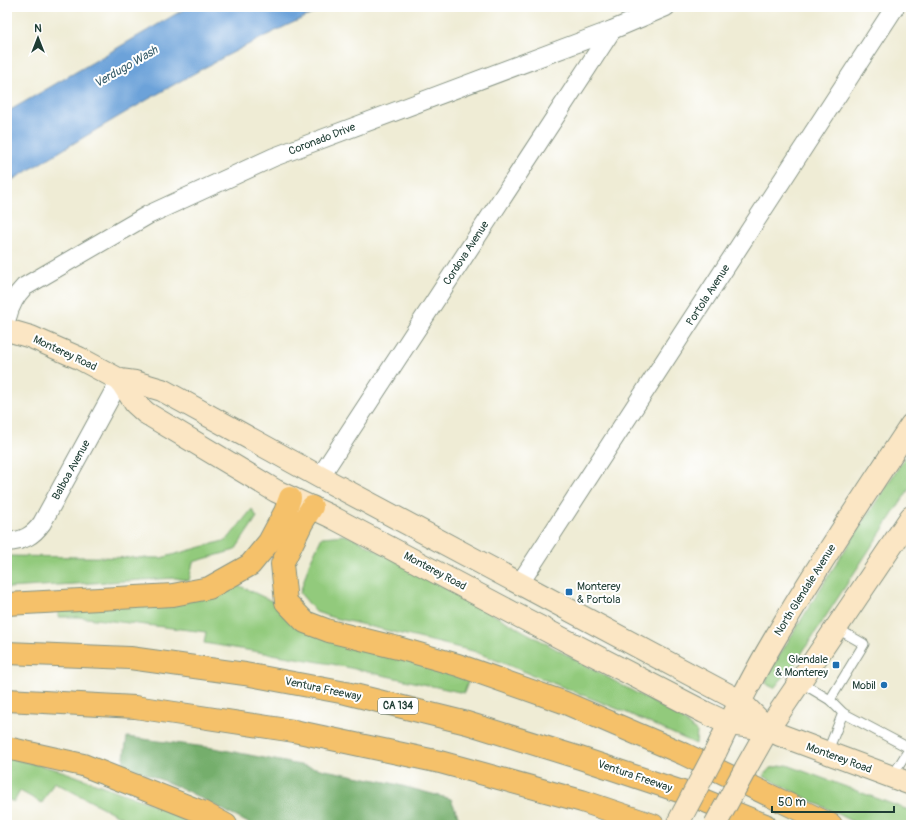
<svg xmlns="http://www.w3.org/2000/svg" width="918" height="832" font-family="Pangolin,sans-serif">
<style>
.green{fill:#92ca7c;stroke:#588458}
.forest{fill:#75ae6c;stroke:#4a7650}
.water{fill:#6ca2d9;stroke:#467086}
.lines{fill:none;stroke-linecap:round;stroke-linejoin:round}
.lane-casing{stroke:#879484;stroke-width:11}
.street-casing{stroke:#879484;stroke-width:20}
.secondary-casing{stroke:#879484;stroke-width:24}
.highway-casing{stroke:#879484;stroke-width:24}
.lane{stroke:#fff;stroke-width:9}
.street{stroke:#fff;stroke-width:18}
.secondary{stroke:#fbe6c4;stroke-width:22}
.highway{stroke:#f5c16b;stroke-width:22}
.secondary-bridge-casing{stroke:#879484;stroke-width:24;stroke-linecap:butt}
.secondary-bridge{stroke:#fbe6c4;stroke-width:22}
.poi-dot{fill:#1f6fb2;stroke:#fff;stroke-width:1.5}
.labels{text-anchor:middle;dominant-baseline:central;stroke-width:4;stroke-linejoin:round;paint-order:stroke}
.shield{fill:#fff;stroke:#627771;stroke-width:1}
.shield-label{font-size:10px;font-weight:bold;fill:#1f3d34}
.street-label{font-size:11px;fill:#1f3d34;stroke:#fff}
.poi-label{font-size:11px;fill:#1f3d34;stroke:#fff;text-anchor:end}
.water-label{font-size:12px;font-style:italic;fill:#3a606e;stroke:#fff}
</style>
<rect width="100%" height="100%" fill="#fff"/>
<filter id="ink" filterUnits="userSpaceOnUse"><feTurbulence type="fractalNoise" baseFrequency=".025" numOctaves="2"/><feDisplacementMap in="SourceGraphic" scale="8" xChannelSelector="R" yChannelSelector="G"/><feConvolveMatrix kernelMatrix="1 2 1 2 8 2 1 2 1" color-interpolation-filters="sRGB"/></filter>
<filter id="wash" filterUnits="userSpaceOnUse"><feTurbulence type="fractalNoise" baseFrequency=".012" numOctaves="4" result="noise"/><feDisplacementMap in="SourceGraphic" scale="16" xChannelSelector="R" yChannelSelector="G"/><feGaussianBlur stdDeviation="0.9" result="paint"/><feColorMatrix in="noise" values="0 0 0 0 0 0 0 0 0 0 0 0 0 0 0 0 0 1.4 0 .05"/><feComposite in="paint" operator="in"/></filter>
<g filter="url(#wash)">
<rect width="100%" height="100%" fill="#efecd5"/>
<!-- green -->
<g class="green">
<polygon points="911,448 911,486 796,662 774,688 766,684 768,674 827,578"/>
<polygon points="252,509 257,517 235,550 193,562 189,581 176,578 7,588 7,556 161,558 227,540"/>
<polygon points="345,535 356,539 678,716 697,732 696,744 625,712 473,651 331,617 316,612 300,593 309,564 322,537"/>
<polygon points="236,584 278,604 470,677 464,693 332,664 204,643 206,632 78,617 58,617 59,607"/>
<polygon points="7,757 62,771 155,805 193,825 136,825 54,782 42,803 20,791 14,802 7,799"/>
<polygon points="787,765 911,811 911,825 859,825 763,776 770,768"/>
</g>
<!-- forest -->
<polygon class="forest" points="127,737 214,748 391,783 451,799 459,818 446,825 252,825 183,789 123,764"/>
<!-- water -->
<path class="water" d="M188,7h140c-112,48 -216,114 -321,176v-71z"/>
</g>
<g filter="url(#ink)">
<g class="lines">
<!-- lane casing -->
<g class="lane-casing">
<g id="lane">
<polyline points="800,682 830,700 843,713 909,748"/>
<polyline points="830,700 864,644 836,628"/>
<polyline points="827,753 843,713"/>
<polyline points="892,777 911,746"/>
</g>
</g>
<!-- street casing -->
<g class="street-casing">
<g id="street">
<path d="M7,318c3,-12 8,-22 17,-31l124,-72 126,-58 338,-127 54,-23"/>
<polyline points="320,477 612,30"/>
<path d="M7,542c16,-1 26,-6 35,-19l78,-143"/>
<polyline points="520,583 895,7"/>
</g>
</g>
<!-- secondary casing -->
<g class="secondary-casing">
<g id="secondary">
<polyline points="7,330 31,337 79,358 120,380 135,382 162,390 320,477 740,701 768,729 780,735 911,784"/>
<polyline points="120,380 135,403 146,413 276,491 330,516 513,613 704,712 729,724 768,729"/>
<path d="M715,753c18,-38 37,-76 59,-113 43,-73 90,-144 137,-215"/>
<polyline points="746,768 768,729 911,517"/>
</g>
</g>
<!-- highway casing -->
<g class="highway-casing">
<g id="highway">
<polyline points="312,507 302,523 282,564 286,602 305,622 329,631 398,648 458,665 563,702 684,754 831,825"/>
<polyline points="7,604 173,595 209,588 250,565 269,542 285,512 290,498"/>
<polyline points="7,653 130,658 245,674 346,693 467,723 580,758 688,794 765,825"/>
<polyline points="7,700 135,707 294,731 440,762 582,801 653,825"/>
<polyline points="7,748 83,765 202,812 226,825"/>
</g>
</g>
<!-- lane -->
<use href="#lane" class="lane"/>
<!-- street -->
<use href="#street" class="street"/>
<!-- secondary -->
<use href="#secondary" class="secondary"/>
<!-- highway -->
<use href="#highway" class="highway"/>
<!-- secondary-bridge casing -->
<g class="secondary-bridge-casing">
<g id="secondary-bridge">
<polyline points="677,825 715,753"/>
<polyline points="715,825 746,768"/>
</g>
</g>
<!-- secondary-bridge -->
<use href="#secondary-bridge" class="secondary-bridge"/>
</g>
</g>
<!-- markers -->
<g class="poi-dot">
<rect x="565" y="588" width="8" height="8" rx="2"/>
<rect x="832" y="661" width="8" height="8" rx="2"/>
<circle cx="884" cy="685" r="4"/>
</g>
<g class="labels">
<!-- shield labels -->
<rect class="shield" x="378" y="698" width="40" height="16" rx="3"/>
<g class="shield-label">
<text x="398" y="706">CA 134</text>
</g>
<!-- street labels -->
<g class="street-label">
<text transform="translate(322 139) rotate(-21)">Coronado Drive</text>
<text transform="translate(466 253) rotate(-57)">Cordova Avenue</text>
<text transform="translate(708 295) rotate(-57)">Portola Avenue</text>
<text transform="translate(65 353) rotate(25)">Monterey Road</text>
<text transform="translate(71 470) rotate(-61)">Balboa Avenue</text>
<text transform="translate(435 571) rotate(28)">Monterey Road</text>
<text transform="translate(805 590) rotate(-58)">North Glendale Avenue</text>
<text transform="translate(323 689) rotate(12)">Ventura Freeway</text>
<text transform="translate(839 758) rotate(20)">Monterey Road</text>
<text transform="translate(635 776) rotate(19)">Ventura Freeway</text>
</g>
<!-- poi labels -->
<g class="poi-label">
<text x="577" y="586" text-anchor="start">Monterey<tspan x="577" dy="13">&amp; Portola</tspan></text>
<text x="828" y="659">Glendale<tspan x="828" dy="13">&amp; Monterey</tspan></text>
<text x="876" y="685">Mobil</text>
</g>
<!-- water labels -->
<g class="water-label">
<text transform="translate(126 67) rotate(-30)">Verdugo Wash</text>
</g>
</g>
<!-- margin -->
<rect width="918" height="832" fill="none" stroke="#fff" stroke-width="24"/>
<!-- north arrow -->
<g transform="translate(38 38)" stroke="#ffffff" stroke-width="3" paint-order="stroke">
<path d="M0-3L7 15L0 10L-7 15Z" fill="#1f3d34"/>
<text y="-6" font-size="11" font-weight="bold" text-anchor="middle" fill="#1f3d34">N</text>
</g>
<!-- scale -->
<path d="M772 806v6h122v-6" fill="none" stroke="#1f3d34" stroke-width="2"/>
<text x="778" y="806" font-size="12" fill="#1f3d34" stroke="#ffffff" stroke-width="3" paint-order="stroke">50 m</text>
</svg>
